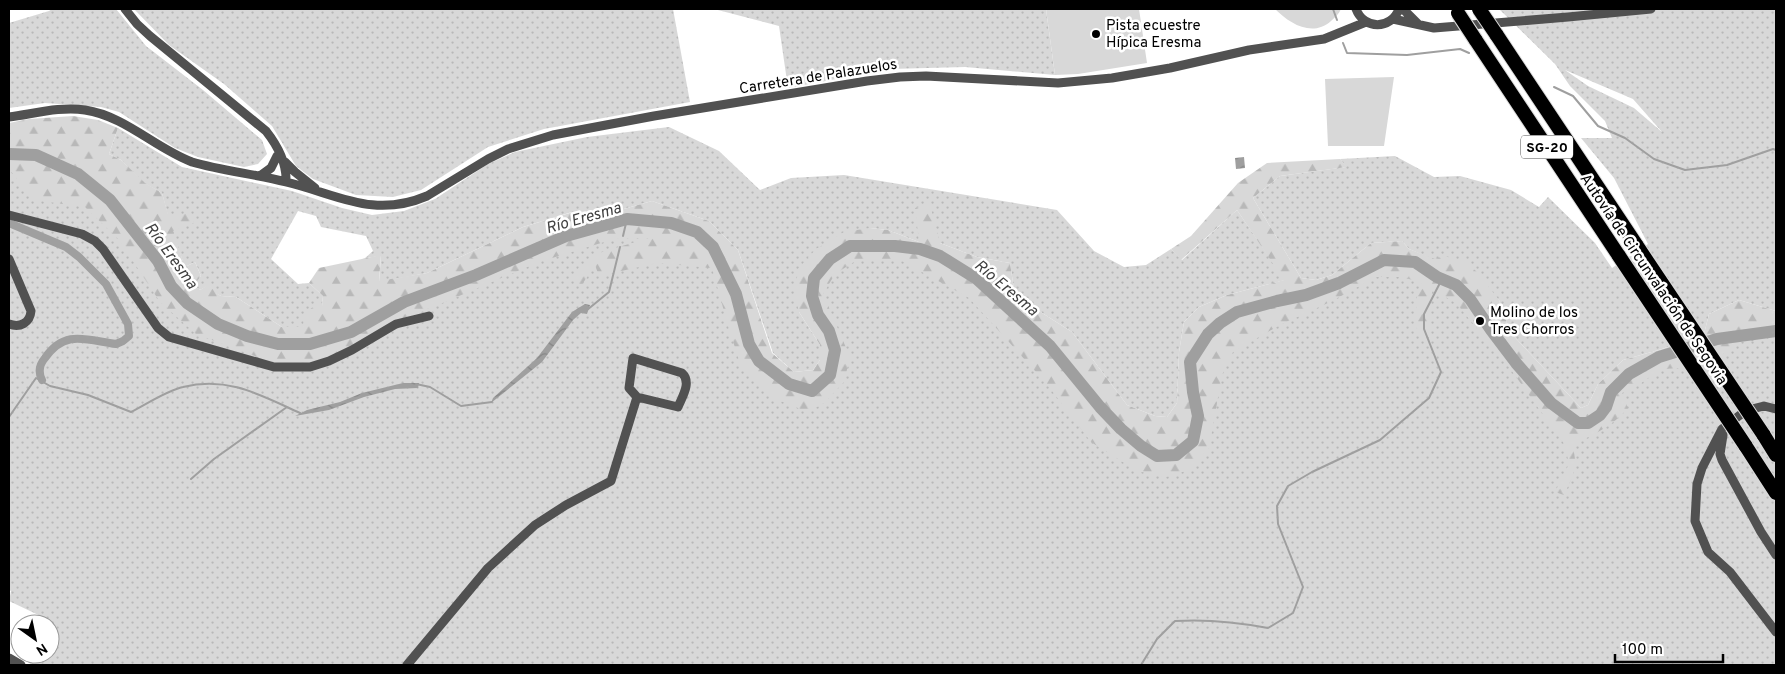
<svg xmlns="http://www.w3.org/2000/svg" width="1785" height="674" font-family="Overpass,sans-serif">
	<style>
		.grass { fill: url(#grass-dots); fill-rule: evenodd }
		.forest { fill: url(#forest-firs) }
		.pitch { fill: #d8d8d8 }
		.water { fill: url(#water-waves) }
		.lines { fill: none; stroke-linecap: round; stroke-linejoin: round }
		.stream { stroke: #9f9f9f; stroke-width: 2 }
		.canal { stroke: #9f9f9f; stroke-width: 8 }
		.river { stroke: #9f9f9f; stroke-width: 12 }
		.highway-casing { stroke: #dbdbdb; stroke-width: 16 }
		.minor { stroke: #515151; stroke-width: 9 }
		.highway { stroke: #000; stroke-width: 14 }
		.highway-bridge-casing { stroke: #dbdbdb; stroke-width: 16; stroke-linecap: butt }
		.highway-bridge { stroke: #000; stroke-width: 14 }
		.poi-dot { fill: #000; stroke: #fff; stroke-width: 2 }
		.labels { text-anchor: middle; stroke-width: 5; stroke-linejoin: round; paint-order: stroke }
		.shield { fill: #fff; stroke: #4c4c4c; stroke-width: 1 }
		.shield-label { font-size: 14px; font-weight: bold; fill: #000 }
		.poi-label { font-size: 15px; fill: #000; stroke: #fff; text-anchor: start }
		.street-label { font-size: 15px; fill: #000; stroke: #fff }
		.water-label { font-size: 16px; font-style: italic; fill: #404040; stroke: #fff }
	</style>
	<defs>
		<pattern id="grass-dots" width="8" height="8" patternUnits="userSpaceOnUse" patternTransform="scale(1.25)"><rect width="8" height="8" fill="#d8d8d8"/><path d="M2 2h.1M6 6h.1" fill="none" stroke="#b8b8b8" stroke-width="1.8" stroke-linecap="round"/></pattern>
		<pattern id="forest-firs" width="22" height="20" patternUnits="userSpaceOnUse" patternTransform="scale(1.25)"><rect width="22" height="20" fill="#d8d8d8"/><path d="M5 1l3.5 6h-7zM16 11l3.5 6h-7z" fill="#b8b8b8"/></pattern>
		<pattern id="water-waves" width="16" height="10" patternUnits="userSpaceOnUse" patternTransform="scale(1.25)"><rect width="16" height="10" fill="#9f9f9f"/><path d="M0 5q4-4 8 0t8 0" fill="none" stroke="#878787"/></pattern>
	</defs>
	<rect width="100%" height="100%" fill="#fff"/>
	<!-- grass -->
	<path class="grass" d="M 52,9 L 116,9 L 146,46 L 203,90 L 262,140 L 267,154 L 258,164 L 244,167 L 198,157 L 175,148 L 119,112 L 101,107 L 45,103 L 9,108 L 9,23 L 49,11 Z
		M 134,9 L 673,9 L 690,102 L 544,129 L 488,147 L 421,190 L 393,197 L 356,195 L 313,179 L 296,166 L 272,126 L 224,84 L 169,45 Z
		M 714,9 L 1046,9 L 1055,75 L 965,67 L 890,69 L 788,88 L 779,26 Z
		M 1499,9 L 1776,9 L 1776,311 L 1739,300 L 1709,314 L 1704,334 L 1662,349 L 1623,360 L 1598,384 L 1588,405 L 1581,408 L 1510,332 L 1499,300 L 1435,260 L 1409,249 L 1402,241 L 1371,243 L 1332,275 L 1316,280 L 1301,278 L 1253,198 L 1280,176 L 1346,167 L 1340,159 L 1395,156 L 1434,177 L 1460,176 L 1511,190 L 1539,207 L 1548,197 L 1595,243 L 1612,268 L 1648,244 L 1614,178 L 1581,138 L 1612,138 L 1605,121 L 1570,86 L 1555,64 ZM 1565,70 L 1633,99 L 1662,132 L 1634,108 L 1588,86 Z
		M 669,127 L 719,151 L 760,190 L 791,178 L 844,175 L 1057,210 L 1094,251 L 1124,267 L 1146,265 L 1171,249 L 1182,260 L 1237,210 L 1285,280 L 1227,295 L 1199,307 L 1184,322 L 1179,352 L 1177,403 L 1167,417 L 1155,416 L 1127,405 L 1072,332 L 1028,304 L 1014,289 L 1010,263 L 977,257 L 940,243 L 919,242 L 888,230 L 870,228 L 799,312 L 820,345 L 820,360 L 813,370 L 794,372 L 773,353 L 738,250 L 709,221 L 652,201 L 620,210 L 572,212 L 523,227 L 427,273 L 379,282 L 381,256 L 365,258 L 373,251 L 366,236 L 321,227 L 316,216 L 298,211 L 271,259 L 298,284 L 309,283 L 323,296 L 322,307 L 303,327 L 282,327 L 236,297 L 221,296 L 215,293 L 209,285 L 200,290 L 193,285 L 201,276 L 195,262 L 185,267 L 172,231 L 162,193 L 144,183 L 121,160 L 109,154 L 118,128 L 182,167 L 292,191 L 342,208 L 372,215 L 404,211 L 435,199 L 488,164 L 515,152 L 587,137 Z
		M 9,154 L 36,155 L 171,286 L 278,344 L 566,236 L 697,232 L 776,373 L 830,375 L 818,315 L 830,259 L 920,249 L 1176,455 L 1190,362 L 1384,260 L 1437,277 L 1578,423 L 1629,374 L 1776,331 L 1776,665 L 32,665 L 21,657 L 23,654 L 50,654 L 50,624 L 47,624 L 49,620 L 9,601 L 11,591 L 9,590 Z"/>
	<!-- forest -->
	<path class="forest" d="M 73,116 L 98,120 L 118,128 L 109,154 L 121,160 L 145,183 L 162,193 L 168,214 L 192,214 L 194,223 L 173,231 L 185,267 L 195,262 L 201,276 L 194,285 L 200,290 L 209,284 L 216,293 L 221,296 L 236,297 L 282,327 L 303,327 L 304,315 L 317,303 L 322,306 L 323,296 L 309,283 L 319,268 L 381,255 L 379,281 L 427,273 L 523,227 L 573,212 L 620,210 L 652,201 L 709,221 L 738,250 L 772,353 L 794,372 L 813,370 L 820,360 L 820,345 L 799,312 L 795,295 L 798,269 L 816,249 L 844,232 L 870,228 L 888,230 L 919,242 L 915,208 L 930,205 L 940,243 L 977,257 L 1010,263 L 1014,289 L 1028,304 L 1072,332 L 1127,405 L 1155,416 L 1167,417 L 1177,403 L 1179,352 L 1184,322 L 1199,307 L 1227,295 L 1284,280 L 1237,210 L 1181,260 L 1171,249 L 1191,236 L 1238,183 L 1267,163 L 1340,159 L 1347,167 L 1280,176 L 1253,198 L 1301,278 L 1316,280 L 1332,275 L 1371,243 L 1402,241 L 1409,249 L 1435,259 L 1444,256 L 1464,261 L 1476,271 L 1499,300 L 1510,332 L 1581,408 L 1588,405 L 1598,384 L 1623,360 L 1662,349 L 1704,334 L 1709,314 L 1739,300 L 1776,311 L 1776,332 L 1753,341 L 1740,342 L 1704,367 L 1661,369 L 1637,386 L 1622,393 L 1628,408 C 1613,426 1593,435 1572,445 C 1579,467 1573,475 1564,495 L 1555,492 L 1569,464 L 1565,445 L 1509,367 L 1456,303 L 1433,290 L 1430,298 L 1431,336 L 1424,338 L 1415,326 L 1417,297 L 1422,284 L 1404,277 L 1376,277 L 1330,302 L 1280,325 L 1233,352 L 1222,375 L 1209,448 L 1189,470 L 1166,477 L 1137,471 L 1091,442 L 1046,383 L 969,298 L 902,261 L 857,260 L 835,274 L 823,294 L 850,357 L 844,382 L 824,403 L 808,412 L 773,398 L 740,363 L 729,329 L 712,268 L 657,263 L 599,276 L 595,265 L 581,286 L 574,279 L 579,267 L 602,252 L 649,238 L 614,239 L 539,262 L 445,302 L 394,322 L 347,349 L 317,362 L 283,364 L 260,358 L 196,334 L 160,302 L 119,240 L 85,207 L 34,200 L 9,169 L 9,123 L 29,119 Z"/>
	<!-- pitch -->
	<path class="pitch" d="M 1046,9 L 1139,9 L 1147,63 L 1078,74 L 1055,75 Z
		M 1275,9 L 1341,9 C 1339,14 1335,17 1331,21 C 1312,38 1289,23 1275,9 Z
		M 1394,77 L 1384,146 L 1328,146 L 1325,79 Z"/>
	<!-- water -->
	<path class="water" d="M 1244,157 L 1245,168 L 1236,169 L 1235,158 Z
		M 585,304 L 590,305 L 587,314 L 581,313 L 573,320 L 542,362 L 491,403 L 493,398 L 537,358 L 572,312 Z
		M 403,383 L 419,383 L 418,388 L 395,389 L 364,397 L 329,410 L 295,416 L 307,410 L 340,402 L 362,393 Z"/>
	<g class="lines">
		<!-- stream -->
		<path class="stream" d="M 1333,9 L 1337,20
			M 1343,43 L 1347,53 L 1407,55 L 1460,49 L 1469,53
			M 1554,87 L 1573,96 L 1598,126 L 1625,138 L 1654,159 L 1685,170 L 1727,165 L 1773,149 L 1776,150
			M 623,236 L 627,219
			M 587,310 L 609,292 L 620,247
			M 416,384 L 430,387 L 461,406 L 492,402
			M 9,417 L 36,378 L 50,386 L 88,395 L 131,412 C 145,405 168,390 183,387 C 228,376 260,395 300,413
			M 191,479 L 214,459 L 287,407
			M 1141,665 L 1157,639 L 1175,621 C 1206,619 1237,622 1268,628 L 1293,613 L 1303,587 L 1278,524 L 1277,506 L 1288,486 L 1312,472 L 1380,440 L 1429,398 L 1441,372 L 1424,329 L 1424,314 L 1442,279"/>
		<!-- canal -->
		<path class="canal" d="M 9,223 L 66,247 L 79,257 L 106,284 L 128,324 L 129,336 L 123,341 L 116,344 C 86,340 65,329 45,358 C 39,365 38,372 42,380"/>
		<!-- river -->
		<path class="river" d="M 9,154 L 36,155 L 78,174 L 110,200 L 158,261 L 171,286 L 187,303 L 218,324 L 247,336 L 278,344 L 310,344 L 351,332 L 404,302 L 476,275 L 566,236 L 627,219 L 671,223 L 697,232 L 713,247 L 736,294 L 749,344 L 759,361 L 789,384 L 812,391 L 830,375 L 835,350 L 829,331 L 818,315 L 812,296 L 814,278 L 830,259 L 850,246 L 895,246 L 920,249 L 940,256 L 977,279 L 1050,346 L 1100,407 L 1121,429 L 1141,446 L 1157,456 L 1176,455 L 1193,441 L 1198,416 L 1193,392 L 1190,362 L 1208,334 L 1220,323 L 1237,312 L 1277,301 L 1306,295 L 1339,283 L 1384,260 L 1415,262 L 1437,277 L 1456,285 L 1470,299 L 1491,330 L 1516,363 L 1551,403 L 1578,423 L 1588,423 L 1600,415 L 1606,407 L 1611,392 L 1629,374 L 1659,357 L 1717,339 L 1776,331"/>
		<defs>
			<path id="highway" d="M 1496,34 L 1637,246
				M 1475,39 L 1619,256
				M 1763,434 L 1776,455
				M 1745,445 L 1776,493"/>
		</defs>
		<!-- highway casing -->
		<use href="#highway" class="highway-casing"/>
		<!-- minor -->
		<path class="minor" d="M 125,9 L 137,24 L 150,36 L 266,131 C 277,145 287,163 286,182
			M 1356,9 C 1364,30 1391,30 1399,9
			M 1403,9 L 1418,24
			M 1393,19 L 1434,28 L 1568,17 L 1651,9
			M 9,117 C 33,114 61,106 85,110 C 125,116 155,148 192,162 C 223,171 255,174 286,182 C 337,194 373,219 427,196 L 488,159 L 508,149 L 553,135 L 654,116 L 867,81 L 900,77 L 926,76 L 1058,83 L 1112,78 L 1170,68 L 1249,50 L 1324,39 L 1366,22
			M 285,162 L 295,172 L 315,188
			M 260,176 L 271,168 L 277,156
			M 9,215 L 82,234 L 95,241 L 103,249 L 158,328 L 169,337 L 274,367 L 310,367 L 329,361 L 352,350 L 396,324 L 429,316
			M 9,259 L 31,311 C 30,323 20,328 9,324
			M 633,358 L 682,373 C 692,382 682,397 678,407 L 637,397 L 629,388 Z
			M 1776,409 L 1764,406 L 1752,409 L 1740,415 L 1722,429 L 1702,468 L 1697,484 L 1695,521 L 1708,552 L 1730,572 L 1776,632
			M 1723,435 L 1720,454 L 1722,460 L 1761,532 L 1776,555
			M 9,658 L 21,665
			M 407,665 L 488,568 L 535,525 L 566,505 L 611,481 L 637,397"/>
		<!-- highway -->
		<use href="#highway" class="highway"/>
		<defs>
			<path id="highway-bridge" d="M 1479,9 L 1496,34
				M 1458,13 L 1475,39
				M 1637,246 L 1763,434
				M 1619,256 L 1745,445"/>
		</defs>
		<!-- highway-bridge casing -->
		<use href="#highway-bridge" class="highway-bridge-casing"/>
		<!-- highway-bridge -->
		<use href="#highway-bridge" class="highway-bridge"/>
	</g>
	<!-- markers -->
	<g class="poi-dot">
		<circle cx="1096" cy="34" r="5"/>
		<circle cx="1480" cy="321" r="5"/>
	</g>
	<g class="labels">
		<!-- shield labels -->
		<rect class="shield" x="1521" y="135.5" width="52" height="23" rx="4"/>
		<g class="shield-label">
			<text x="1547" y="152">SG-20</text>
		</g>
		<!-- poi labels -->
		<g class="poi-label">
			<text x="1106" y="30">Pista ecuestre<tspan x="1106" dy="17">Hípica Eresma</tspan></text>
			<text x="1490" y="317">Molino de los<tspan x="1490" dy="17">Tres Chorros</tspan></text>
		</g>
		<!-- street labels -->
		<g class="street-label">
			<text transform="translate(818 76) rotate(-9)" y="5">Carretera de Palazuelos</text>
			<text transform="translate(1654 279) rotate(56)" y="5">Autovía de Circunvalación de Segovia</text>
		</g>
		<!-- water labels -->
		<g class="water-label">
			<text transform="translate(583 217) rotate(-16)" y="6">Río Eresma</text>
			<text transform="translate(172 255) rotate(54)" y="6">Río Eresma</text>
			<text transform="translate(1007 287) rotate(40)" y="6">Río Eresma</text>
		</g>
	</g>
	<!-- border -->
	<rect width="1785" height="674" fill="none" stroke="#000000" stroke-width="20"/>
	<!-- north arrow -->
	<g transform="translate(35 639) rotate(147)"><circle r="24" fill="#ffffff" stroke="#999999"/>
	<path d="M0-4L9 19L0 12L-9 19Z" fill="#000000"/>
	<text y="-8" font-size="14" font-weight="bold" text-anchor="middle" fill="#000000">N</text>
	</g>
	<!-- scale -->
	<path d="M1615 654v8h108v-8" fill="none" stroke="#000000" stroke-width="2.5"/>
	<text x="1622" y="654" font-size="15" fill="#000000" stroke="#ffffff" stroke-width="4" paint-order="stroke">100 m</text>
</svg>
